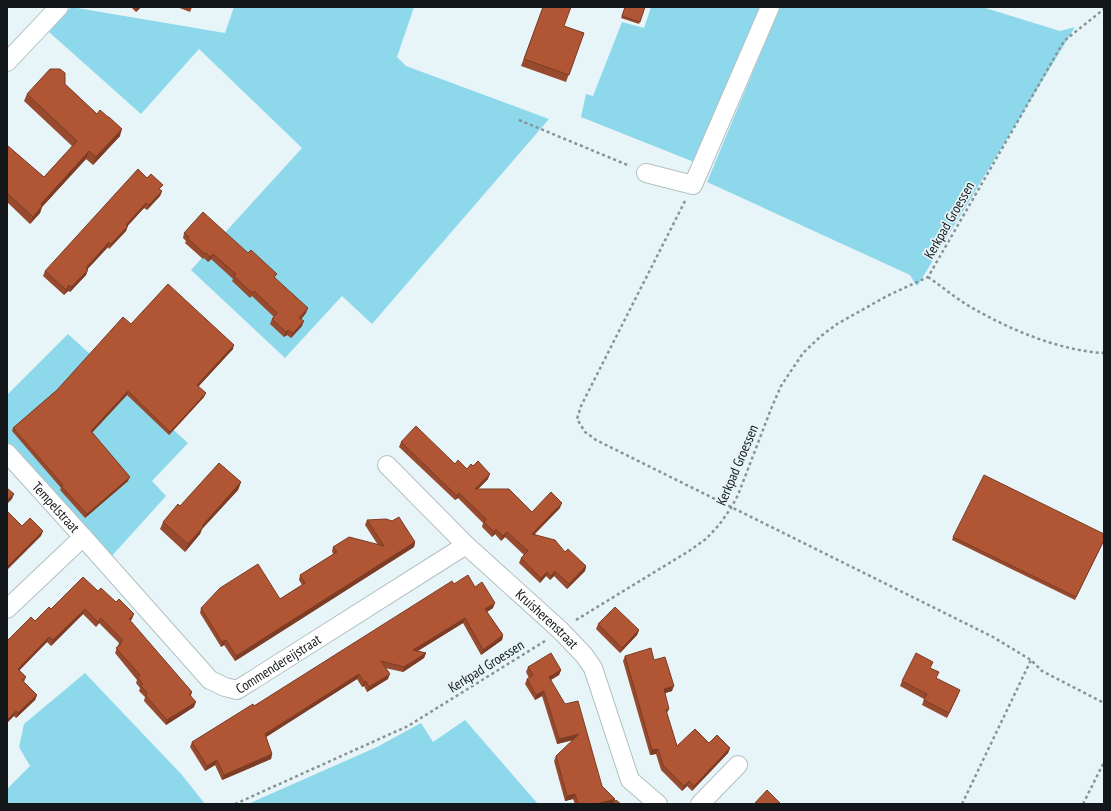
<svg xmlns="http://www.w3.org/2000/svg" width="1111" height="811" font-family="'PT Sans Narrow',sans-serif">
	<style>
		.green { fill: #8ed8eb }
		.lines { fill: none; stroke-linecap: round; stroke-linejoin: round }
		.minor-casing { stroke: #b3c0c3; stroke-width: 20 }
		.path { stroke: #899295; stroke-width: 2.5; stroke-dasharray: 3 3; stroke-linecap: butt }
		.minor { stroke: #fff; stroke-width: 18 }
		.wall { fill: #984a2e }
		.shaded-wall { fill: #7c3c25 }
		.building { fill: #b15635; stroke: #7c3c25 }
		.labels { text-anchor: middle; stroke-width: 3.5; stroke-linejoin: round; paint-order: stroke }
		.street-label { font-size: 14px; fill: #131719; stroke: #e7f5f8 }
	</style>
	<rect width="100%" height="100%" fill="#e7f5f8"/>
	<!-- green -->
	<path class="green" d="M 71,7 L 225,33 L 234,7 L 414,7 L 397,57 L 406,66 L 549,119 L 372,324 L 342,296 L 285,358 L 191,270 L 302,148 L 199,49 L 141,114 L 49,32 Z
		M 651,7 L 761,7 L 694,162 L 581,117 L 586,94 L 593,96 L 622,22 L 644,28 Z
		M 780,7 L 982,7 L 1060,31 L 1075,27 L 918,285 L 916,285 L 910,275 L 707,182 Z
		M 68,334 L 188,443 L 152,481 L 166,496 L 110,558 L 7,443 L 7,402 L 8,401 L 7,395 Z
		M 85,673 L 182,775 L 205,804 L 7,804 L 7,789 L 30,766 L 19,747 L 24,724 Z
		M 465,720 L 538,804 L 248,804 L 377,747 L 421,723 L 433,742 Z"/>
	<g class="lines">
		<defs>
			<g id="minor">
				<path d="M 7,62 L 59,7"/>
				<path d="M 646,173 L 693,185 L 770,7"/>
				<path id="s1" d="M 7,453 L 83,537 L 7,609"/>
				<path id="s2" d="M 387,465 L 466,545 L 560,630 L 584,655 L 593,668 L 630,780 L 658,804"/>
				<path id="s3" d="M 83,537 L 210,680 L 225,687 L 237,690 L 466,545"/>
				<path d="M 700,804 L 738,765"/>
			</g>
		</defs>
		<!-- minor casing -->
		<use href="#minor" class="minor-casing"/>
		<!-- path -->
		<path class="path" d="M 519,120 L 630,166
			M 685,201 L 581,406 L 577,419 L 585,432 L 596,440 L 993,637 L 1031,660 L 1042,671 L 1104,703
			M 928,277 C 944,288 959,301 976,310 C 1013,331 1062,351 1104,353
			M 576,620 L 689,551 L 706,539 L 719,525 L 731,508 L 738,495 L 771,409 L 781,386 L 803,353 L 821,336 L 837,324 L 887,296 L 928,277 L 1064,41 L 1104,9
			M 235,804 L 408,726 L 545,641
			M 962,804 L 1031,660
			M 1083,804 L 1104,762"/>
		<!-- minor -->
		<use href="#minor" class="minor"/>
	</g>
	<!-- wall -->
	<path class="wall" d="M 131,7 L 141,7 L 136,12 Z
		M 177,7 L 192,7 L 190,12 Z
		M 543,7 L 564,26 L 584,33 L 566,82 L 521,66 Z
		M 625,7 L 645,7 L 639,24 L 621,18 Z
		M 65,84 L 120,136 L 93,165 L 86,159 L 42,207 L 40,213 L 30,224 L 7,202 L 7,147 L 44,177 L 72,146 L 24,101 L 27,94 Z
		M 161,190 L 162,191 L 160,196 L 147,210 L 144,208 L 127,226 L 126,231 L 109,249 L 108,247 L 94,262 L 87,269 L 86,275 L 70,292 L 68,291 L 64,295 L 43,276 L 45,271 Z
		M 184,233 L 275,278 L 306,313 L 301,319 L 302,326 L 291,338 L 287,335 L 284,337 L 270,324 L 272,319 L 274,317 L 252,296 L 250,298 L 232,281 L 233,279 L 211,259 L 208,262 L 204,258 L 203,259 L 185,243 L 186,241 L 183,238 Z
		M 131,324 L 233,349 L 198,387 L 204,397 L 169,435 L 127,395 L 92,432 L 128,481 L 85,518 L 60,490 L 61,488 L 12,431 L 13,428 L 57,390 Z
		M 401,442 L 467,469 L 488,479 L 478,489 L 532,512 L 560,508 L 535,534 L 586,566 L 585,571 L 567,589 L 554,576 L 550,580 L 546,576 L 540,583 L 519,563 L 521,558 L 524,555 L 505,537 L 501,541 L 495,534 L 492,537 L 482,527 L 483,523 L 458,498 L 455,500 L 399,447 Z
		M 241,482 L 238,490 L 202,529 L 200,534 L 185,552 L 160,529 L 163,522 L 180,506 Z
		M 367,520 L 415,542 L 414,547 L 235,661 L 224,645 L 221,647 L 200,613 L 201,608 L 280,599 L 302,585 L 299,580 L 300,575 L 333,554 L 332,551 L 333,547 L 378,545 L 365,525 Z
		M 953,537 L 1104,541 L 1075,600 L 952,540 Z
		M 454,584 L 475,587 L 493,608 L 487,612 L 503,635 L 502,640 L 481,655 L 463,623 L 418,651 L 426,653 L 424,658 L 403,672 L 385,668 L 388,679 L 367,692 L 364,686 L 362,687 L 357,679 L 266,737 L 272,754 L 271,759 L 222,780 L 215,765 L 205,771 L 190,747 L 192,742 L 254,706 Z
		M 98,591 L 116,602 L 132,619 L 130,621 L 192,692 L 191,696 L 194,707 L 166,725 L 144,701 L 145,697 L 139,691 L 140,688 L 136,683 L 137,680 L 115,653 L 119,643 L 99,623 L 96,627 L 83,614 L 51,646 L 47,642 L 19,670 L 26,677 L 24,682 L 37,695 L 35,700 L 16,718 L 14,716 L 7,641 L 51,609 Z
		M 598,624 L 639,630 L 637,635 L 620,653 L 596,629 Z
		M 625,656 L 654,660 L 672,691 L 665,693 L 667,714 L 677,746 L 709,743 L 730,748 L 728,753 L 692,791 L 687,786 L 682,791 L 661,770 L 656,754 L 650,755 L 623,661 Z
		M 528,667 L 561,670 L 559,675 L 551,680 L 602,786 L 615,799 L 614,802 L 621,804 L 575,804 L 573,799 L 565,801 L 554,761 L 556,756 L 573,740 L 557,744 L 542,696 L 535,700 L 525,684 L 527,679 L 529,678 L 526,672 Z
		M 931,668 L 936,678 L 958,695 L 947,718 L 922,705 L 924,699 L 900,686 L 902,681 Z"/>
	<!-- shaded-wall -->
	<path class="shaded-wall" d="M 138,7 L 141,7 L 136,12 Z
		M 122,129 L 120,136 L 93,165 L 96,157 Z
		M 89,151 L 86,159 L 42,207 L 40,213 L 30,224 L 33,217 L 41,204 Z
		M 162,191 L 160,196 L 147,210 L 149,205 Z
		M 146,203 L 144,208 L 124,230 L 126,225 Z
		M 128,226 L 126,231 L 109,249 L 111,244 Z
		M 109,242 L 108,247 L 84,273 L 86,268 Z
		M 213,254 L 211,259 L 208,262 L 210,257 Z
		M 88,270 L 86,275 L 70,292 L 71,287 Z
		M 69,285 L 68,291 L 64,295 L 66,290 Z
		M 308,308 L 306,313 L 298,323 L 299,318 Z
		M 304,321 L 302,326 L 291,338 L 293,333 Z
		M 288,330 L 287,335 L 284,337 L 286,332 Z
		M 234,345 L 233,349 L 196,389 L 197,385 Z
		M 128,391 L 127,395 L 90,435 L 91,431 Z
		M 206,393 L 204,397 L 169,435 L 170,432 Z
		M 490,474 L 488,479 L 473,494 L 475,489 Z
		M 130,477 L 128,481 L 85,518 L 87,514 Z
		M 241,482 L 238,490 L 202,529 L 200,534 L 185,552 L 188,544 L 202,526 Z
		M 459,493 L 458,498 L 455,500 L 457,496 Z
		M 14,494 L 12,499 L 7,504 L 7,500 Z
		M 562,503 L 560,508 L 530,538 L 532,534 Z
		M 496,529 L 495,534 L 492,537 L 494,532 Z
		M 43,531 L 41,536 L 7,570 L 7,567 Z
		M 507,532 L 505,537 L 501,541 L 503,536 Z
		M 415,542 L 414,547 L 235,661 L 236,656 Z
		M 586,566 L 585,571 L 567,589 L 569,584 Z
		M 555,571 L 554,576 L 550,580 L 551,576 Z
		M 547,572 L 546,576 L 540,583 L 541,578 Z
		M 495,603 L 493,608 L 483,614 L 485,609 Z
		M 85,609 L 83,614 L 51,646 L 53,640 Z
		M 134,614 L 132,619 L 127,624 L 129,619 Z
		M 101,618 L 99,623 L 96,627 L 98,622 Z
		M 465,618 L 463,623 L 411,655 L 413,650 Z
		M 639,630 L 637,635 L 620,653 L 622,648 Z
		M 503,635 L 502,640 L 481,655 L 483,650 Z
		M 49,637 L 47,642 L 16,674 L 18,669 Z
		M 226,640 L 224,645 L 221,647 L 222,642 Z
		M 426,653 L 424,658 L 403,672 L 404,667 Z
		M 561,670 L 559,675 L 547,682 L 549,677 Z
		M 359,674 L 357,679 L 263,739 L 265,734 Z
		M 390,674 L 388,679 L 367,692 L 369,687 Z
		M 366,681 L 364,686 L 362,687 L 364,682 Z
		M 674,686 L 672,691 L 662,694 L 664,689 Z
		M 960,690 L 958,695 L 947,718 L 949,713 Z
		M 544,691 L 542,696 L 535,700 L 536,695 Z
		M 37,695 L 35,700 L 16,718 L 18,713 Z
		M 196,702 L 194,707 L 166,725 L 167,720 Z
		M 669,709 L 667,713 L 666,710 Z
		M 16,711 L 14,716 L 7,723 L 7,720 Z
		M 579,734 L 577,739 L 557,744 L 559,739 Z
		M 730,748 L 728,753 L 692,791 L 694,786 Z
		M 658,749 L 656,754 L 650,755 L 652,750 Z
		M 272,754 L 271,759 L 222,780 L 224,775 Z
		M 217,760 L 215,765 L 205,771 L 207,766 Z
		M 689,781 L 687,786 L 682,791 L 684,786 Z
		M 575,794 L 573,799 L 565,801 L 567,796 Z
		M 615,799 L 613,804 L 597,804 Z"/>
	<!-- building -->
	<path class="building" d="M 543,7 L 571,7 L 564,26 L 584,33 L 569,75 L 524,59 Z
		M 625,7 L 645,7 L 640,22 L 622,16 Z
		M 50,69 L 60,69 L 65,73 L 65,84 L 97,114 L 100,110 L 108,117 L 109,117 L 122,129 L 96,157 L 89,151 L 41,204 L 42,206 L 33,217 L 7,193 L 7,147 L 8,146 L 44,177 L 77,141 L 27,94 Z
		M 138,169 L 147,178 L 151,174 L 163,185 L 159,189 L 162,191 L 149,205 L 146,203 L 126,225 L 128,226 L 111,244 L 109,242 L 86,268 L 88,270 L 71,287 L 69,285 L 66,290 L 45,271 Z
		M 203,212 L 248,253 L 251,250 L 277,274 L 274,277 L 308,308 L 299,318 L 304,321 L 293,333 L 288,330 L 286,332 L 272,319 L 277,313 L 254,291 L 252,293 L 234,276 L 236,274 L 213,254 L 210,257 L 206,253 L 205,254 L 187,238 L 189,237 L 184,233 Z
		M 168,284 L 234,345 L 197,385 L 206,393 L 170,432 L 128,391 L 91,431 L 130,477 L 87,514 L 61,486 L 63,485 L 13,428 L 57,390 L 123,317 L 131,324 Z
		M 416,426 L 455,464 L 458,460 L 467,469 L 471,464 L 473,466 L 478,461 L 490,474 L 475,489 L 509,489 L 532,512 L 551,492 L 562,503 L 532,534 L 555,540 L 565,552 L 568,549 L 586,566 L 569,584 L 555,571 L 551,576 L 547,572 L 541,578 L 521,558 L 528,551 L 507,532 L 503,536 L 496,529 L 494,532 L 484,522 L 486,519 L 459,493 L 457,496 L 401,442 Z
		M 219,463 L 241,482 L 202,526 L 203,527 L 188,544 L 163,522 L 178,504 L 180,506 Z
		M 984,475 L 1104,534 L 1104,540 L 1076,597 L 953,537 Z
		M 7,488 L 14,494 L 7,500 Z
		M 7,511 L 22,526 L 30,518 L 43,531 L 7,567 Z
		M 399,517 L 415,542 L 236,656 L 226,640 L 222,642 L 201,608 L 220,588 L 258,564 L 280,599 L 305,583 L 300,575 L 337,552 L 333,547 L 349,537 L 384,546 L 367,520 L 386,519 L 392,521 Z
		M 468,575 L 475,587 L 482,582 L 495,603 L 485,609 L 503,635 L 483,650 L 465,618 L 413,650 L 426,653 L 404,667 L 381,661 L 390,674 L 369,687 L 366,681 L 364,682 L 359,674 L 265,734 L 272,754 L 224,775 L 217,760 L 207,766 L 192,742 L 253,704 L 254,706 L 452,581 L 454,584 Z
		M 83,577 L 98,591 L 101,588 L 116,602 L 119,599 L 134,614 L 129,619 L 192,692 L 189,694 L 196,702 L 167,720 L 146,696 L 147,692 L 141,686 L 143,684 L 138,678 L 140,675 L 116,648 L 121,644 L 120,642 L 123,640 L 101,618 L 98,622 L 85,609 L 53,640 L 49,637 L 18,669 L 26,677 L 22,680 L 37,695 L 18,713 L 16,711 L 7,720 L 7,641 L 31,617 L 35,621 L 49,607 L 51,609 Z
		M 615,607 L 639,630 L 622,648 L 598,624 Z
		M 651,648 L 654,660 L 665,657 L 674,686 L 664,689 L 669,709 L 666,710 L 677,746 L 695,729 L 709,743 L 717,735 L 730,748 L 694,786 L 689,781 L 684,786 L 663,765 L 658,749 L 652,750 L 625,656 Z
		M 551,653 L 561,670 L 549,677 L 565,704 L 578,701 L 602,786 L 615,799 L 597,804 L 578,804 L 575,794 L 567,796 L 556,756 L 579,734 L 559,739 L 544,691 L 536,695 L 527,679 L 533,675 L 528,667 Z
		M 916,653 L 933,662 L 930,668 L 939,672 L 936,678 L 960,690 L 949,713 L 924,700 L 927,694 L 902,681 Z
		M 767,790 L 781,804 L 754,804 Z
		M 616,800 L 621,804 L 612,804 Z"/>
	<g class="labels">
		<!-- street labels -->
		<g class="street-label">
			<text transform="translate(949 220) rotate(-60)" y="5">Kerkpad Groessen</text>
			<text transform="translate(737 465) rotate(-67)" y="5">Kerkpad Groessen</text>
			<text dy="5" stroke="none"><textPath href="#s1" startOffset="73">Tempelstraat</textPath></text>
			<text dy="5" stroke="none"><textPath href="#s2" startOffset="222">Kruisherenstraat</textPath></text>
			<text dy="5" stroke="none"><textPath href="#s3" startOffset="269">Commendereijstraat</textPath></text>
			<text transform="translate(486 666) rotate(-32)" y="5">Kerkpad Groessen</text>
		</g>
	</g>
	<!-- border -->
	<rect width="1111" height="811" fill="none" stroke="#131719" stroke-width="16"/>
</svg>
